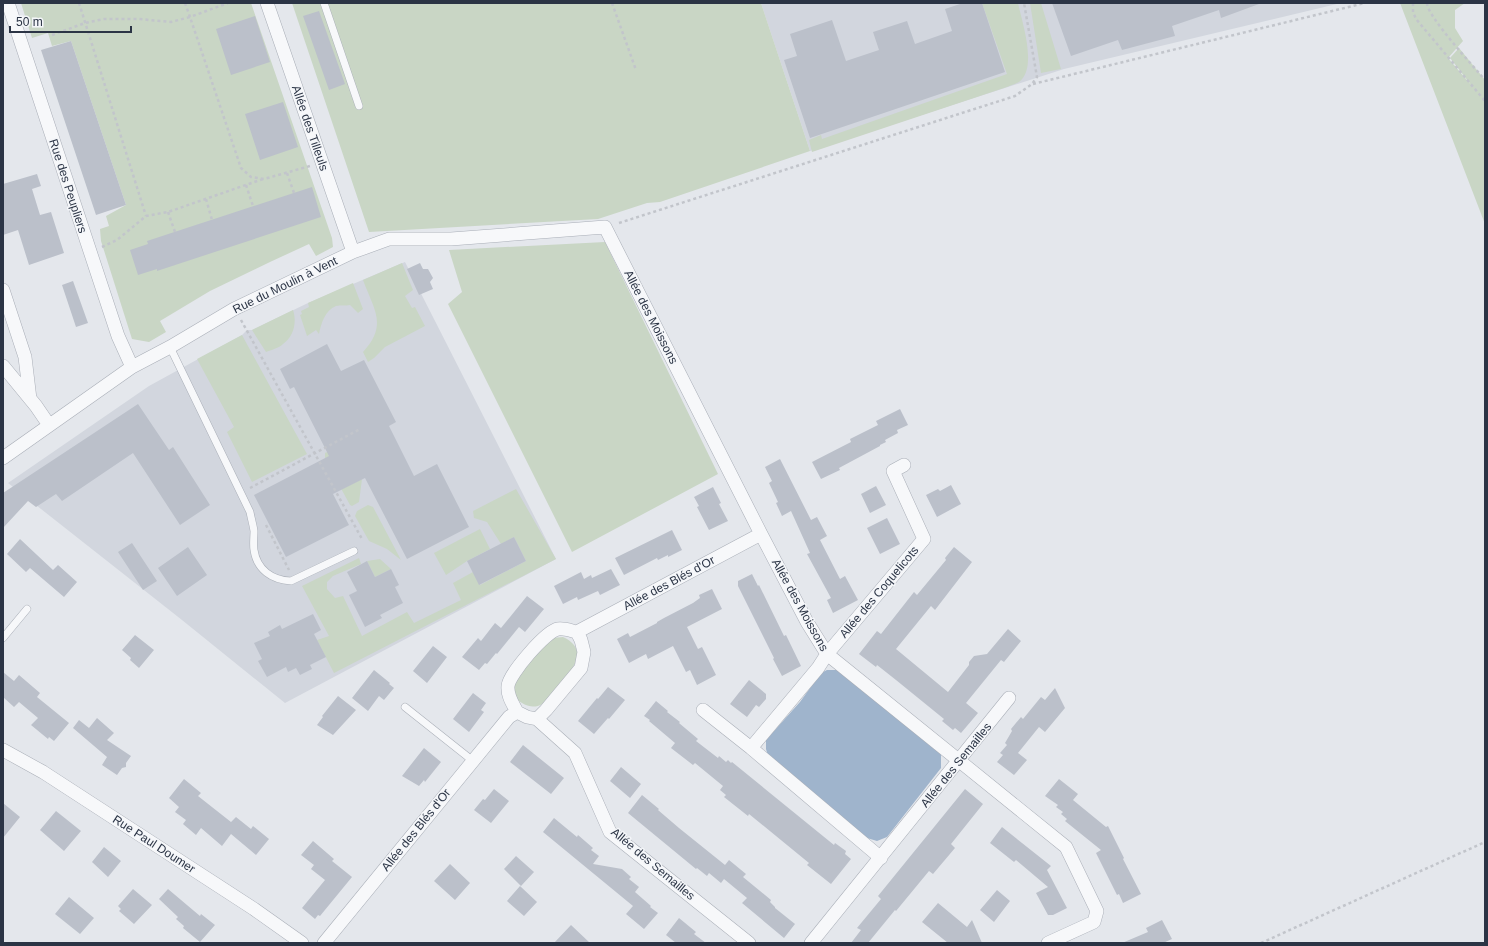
<svg xmlns="http://www.w3.org/2000/svg" width="1488" height="946" font-family="Helvetica,sans-serif">
	<style>
		.built { fill: #d2d6de }
		.green { fill: #c9d6c5 }
		.water { fill: #9fb4cc }
		.building { fill: #bbc0ca }
		.lines { fill: none; stroke-linecap: round; stroke-linejoin: round }
		.service-casing { stroke: #a9aeb7; stroke-width: 8 }
		.minor-casing { stroke: #a9aeb7; stroke-width: 14 }
		.path { stroke: #c2c5cb; stroke-width: 2.5; stroke-dasharray: 3 3; stroke-linecap: butt }
		.service { stroke: #f7f8fa; stroke-width: 7 }
		.minor { stroke: #f7f8fa; stroke-width: 13 }
		.labels { text-anchor: middle; stroke-width: 3; stroke-linejoin: round; paint-order: stroke }
		.street-label { font-size: 12px; fill: #2b3445; stroke: #f4f6f9 }
	</style>
	<rect width="100%" height="100%" fill="#e4e7ec"/>
	<!-- built -->
	<path class="built" d="M 761,3 L 1341,3 L 1064,69 L 810,151 Z
		M 405,262 L 556,559 L 285,703 L 182,620 L 8,483 L 149,386 L 242,335 L 247,330 L 252,330 L 308,303 Z"/>
	<!-- green -->
	<path class="green" d="M 21,3 L 251,3 L 332,238 L 333,247 L 316,256 L 309,244 L 270,262 L 210,291 L 160,321 L 166,332 L 149,342 L 132,339 L 101,241 L 100,229 L 109,226 L 106,216 L 126,205 L 71,41 L 52,46 L 48,33 L 32,38 Z
		M 292,3 L 761,3 L 810,151 L 660,202 L 647,203 L 598,219 L 369,232 Z
		M 982,3 L 1018,3 C 1022,22 1038,68 1019,82 C 1015,84 1009,86 1004,88 L 812,152 L 809,140 L 821,135 L 822,139 L 1007,74 Z
		M 1030,3 L 1041,3 L 1061,69 L 1041,73 Z
		M 1400,3 L 1465,3 L 1455,10 L 1455,28 L 1463,41 L 1448,58 L 1472,86 L 1450,58 L 1459,48 L 1485,80 L 1485,224 Z
		M 605,242 L 718,474 L 572,552 L 448,304 L 462,292 L 449,250 Z
		M 402,263 L 413,290 L 405,296 L 412,308 L 415,307 L 425,326 L 385,347 L 374,358 L 368,362 L 363,352 C 388,325 374,310 363,280 Z
		M 353,283 L 363,309 L 358,313 L 350,305 C 346,306 340,305 336,306 C 325,310 321,324 319,334 L 316,330 L 307,336 L 300,315 L 302,314 L 301,311 L 309,307 L 308,303 Z
		M 293,310 C 297,322 294,336 283,344 C 279,348 271,350 266,352 L 252,330 Z
		M 242,335 L 307,454 L 252,482 L 227,432 L 234,427 L 197,359 Z
		M 342,445 L 362,479 L 359,502 L 352,506 L 350,505 L 325,459 L 325,453 Z
		M 516,489 L 556,559 L 334,673 L 317,640 L 329,636 L 302,586 L 359,558 L 361,564 L 333,576 L 327,582 L 327,589 L 335,598 L 343,596 L 362,636 L 407,612 L 414,623 L 461,600 L 453,583 L 473,572 L 480,585 L 526,561 L 514,537 L 501,544 L 487,522 L 474,518 L 473,511 Z
		M 368,505 L 373,507 L 401,560 L 387,549 L 369,541 L 355,516 L 357,511 Z
		M 480,529 L 490,549 L 467,561 L 446,575 L 434,553 Z
		M 380,559 L 391,569 L 375,577 L 367,561 Z
		M 563,637 C 591,650 571,671 559,686 C 554,692 549,700 542,704 C 536,708 528,707 522,703 C 517,700 513,693 514,687 C 515,676 540,650 548,641 L 553,638 Z"/>
	<!-- water -->
	<path class="water" d="M 827,670 L 837,670 L 941,752 L 941,768 L 887,837 L 877,841 L 867,838 L 768,756 L 766,749 L 766,740 L 800,702 L 821,673 Z"/>
	<!-- building -->
	<path class="building" d="M 963,3 L 982,3 L 1005,72 L 810,138 L 784,60 L 797,56 L 790,34 L 832,20 L 846,61 L 879,50 L 873,32 L 907,21 L 915,44 L 952,31 L 945,9 Z
		M 1052,3 L 1258,3 L 1259,4 L 1221,18 L 1219,10 L 1172,26 L 1175,36 L 1122,50 L 1118,40 L 1071,56 Z
		M 319,11 L 345,84 L 329,90 L 303,16 Z
		M 255,16 L 270,62 L 231,75 L 216,29 Z
		M 71,41 L 126,205 L 96,215 L 41,50 Z
		M 283,102 L 298,147 L 260,160 L 245,114 Z
		M 37,174 L 41,186 L 32,189 L 40,215 L 51,212 L 64,253 L 29,265 L 18,230 L 3,235 L 3,184 Z
		M 312,187 L 321,217 L 157,271 L 157,269 L 138,275 L 130,250 L 148,244 L 147,241 Z
		M 420,263 L 423,269 L 428,269 L 433,278 L 430,282 L 433,289 L 419,295 L 407,269 Z
		M 73,281 L 88,323 L 76,327 L 62,285 Z
		M 327,344 L 341,371 L 364,360 L 396,422 L 389,426 L 414,476 L 437,464 L 469,527 L 407,559 L 365,478 L 333,494 L 349,525 L 286,557 L 254,495 L 329,456 L 294,387 L 290,389 L 280,369 Z
		M 138,404 L 169,450 L 173,447 L 210,505 L 180,525 L 133,453 L 62,501 L 56,494 L 36,507 L 28,501 L 3,528 L 3,493 Z
		M 900,409 L 908,425 L 897,430 L 898,433 L 885,440 L 886,442 L 880,445 L 880,446 L 839,468 L 840,470 L 821,479 L 812,462 L 851,442 L 850,439 L 878,425 L 876,421 Z
		M 780,459 L 811,520 L 817,517 L 827,536 L 820,540 L 840,579 L 845,576 L 858,600 L 833,613 L 827,600 L 831,598 L 807,554 L 810,553 L 791,511 L 782,516 L 776,503 L 778,502 L 769,483 L 772,481 L 765,467 Z
		M 951,485 L 961,504 L 937,517 L 926,495 L 938,489 L 940,491 Z
		M 876,486 L 886,505 L 870,513 L 861,494 Z
		M 713,487 L 721,503 L 719,504 L 728,521 L 709,530 L 697,507 L 699,506 L 694,497 Z
		M 887,518 L 900,544 L 880,554 L 867,528 Z
		M 672,530 L 682,550 L 668,557 L 668,555 L 658,560 L 657,558 L 624,575 L 615,558 Z
		M 514,537 L 526,561 L 479,585 L 467,561 Z
		M 20,539 L 53,570 L 58,565 L 77,582 L 64,597 L 30,568 L 26,572 L 7,554 Z
		M 132,543 L 157,581 L 143,590 L 118,552 Z
		M 188,547 L 207,575 L 177,596 L 158,568 Z
		M 954,547 L 972,562 L 935,610 L 931,606 L 896,649 L 948,692 L 969,665 L 969,662 L 974,656 L 987,654 L 1008,629 L 1021,641 L 1004,662 L 1001,660 L 966,703 L 978,713 L 961,733 L 955,728 L 953,730 L 942,721 L 944,719 L 896,680 L 877,665 L 876,667 L 859,654 L 877,631 L 881,634 L 914,592 L 917,595 L 946,560 L 945,558 Z
		M 367,561 L 375,577 L 391,569 L 399,585 L 395,587 L 403,603 L 380,615 L 382,618 L 365,627 L 349,595 L 357,591 L 347,572 Z
		M 611,569 L 620,585 L 600,595 L 598,591 L 578,600 L 577,597 L 563,604 L 554,586 L 581,572 L 584,579 L 591,575 L 592,578 Z
		M 752,574 L 758,586 L 759,585 L 784,636 L 786,635 L 801,666 L 782,676 L 773,659 L 774,658 L 738,586 L 738,581 Z
		M 712,589 L 722,609 L 687,627 L 698,649 L 702,647 L 716,675 L 697,685 L 690,670 L 686,672 L 673,646 L 648,659 L 646,654 L 629,663 L 617,639 L 628,633 L 630,637 L 657,623 L 657,622 L 664,618 L 693,603 L 700,598 L 699,595 Z
		M 527,596 L 544,609 L 525,632 L 519,627 L 497,654 L 496,653 L 487,664 L 485,663 L 479,670 L 462,657 L 478,638 L 481,641 L 495,623 L 501,628 Z
		M 313,614 L 321,630 L 314,634 L 326,657 L 310,665 L 312,669 L 300,675 L 296,668 L 288,672 L 286,667 L 267,677 L 258,661 L 262,659 L 254,643 L 270,636 L 268,632 L 280,625 L 282,629 Z
		M 135,635 L 154,650 L 139,668 L 130,660 L 131,658 L 122,650 Z
		M 433,646 L 447,657 L 427,683 L 413,671 Z
		M 374,670 L 390,683 L 389,684 L 394,688 L 384,700 L 379,696 L 368,711 L 352,698 Z
		M 3,672 L 14,681 L 19,675 L 40,693 L 37,697 L 69,723 L 54,741 L 49,737 L 48,739 L 31,725 L 38,718 L 19,702 L 14,707 L 3,697 Z
		M 749,680 L 766,694 L 766,699 L 759,707 L 756,705 L 747,717 L 730,704 Z
		M 608,687 L 625,700 L 609,719 L 608,718 L 594,734 L 578,721 L 597,698 L 598,699 Z
		M 1055,688 L 1065,708 L 1045,732 L 1039,727 L 1018,753 L 1027,760 L 1014,775 L 997,762 L 1003,755 L 1000,753 L 1007,745 L 1005,743 L 1012,731 L 1011,729 L 1021,717 L 1023,719 L 1041,697 L 1045,700 Z
		M 473,693 L 486,703 L 481,710 L 484,712 L 469,732 L 453,719 Z
		M 338,696 L 356,710 L 333,735 L 317,725 L 323,717 L 322,716 Z
		M 656,701 L 668,711 L 667,712 L 680,722 L 679,723 L 698,739 L 696,741 L 718,758 L 719,756 L 726,762 L 728,760 L 731,763 L 732,762 L 834,845 L 835,843 L 846,851 L 845,854 L 851,859 L 831,884 L 807,865 L 809,863 L 787,845 L 749,814 L 748,816 L 724,797 L 726,795 L 720,790 L 723,786 L 695,763 L 693,765 L 671,748 L 675,743 L 649,721 L 650,720 L 644,716 Z
		M 97,718 L 114,733 L 107,740 L 131,756 L 126,763 L 126,767 L 122,768 L 117,775 L 102,765 L 107,757 L 73,728 L 79,720 L 89,728 Z
		M 523,745 L 564,778 L 551,794 L 510,762 Z
		M 424,748 L 441,762 L 425,782 L 424,780 L 419,786 L 402,776 Z
		M 621,767 L 641,784 L 630,798 L 610,781 Z
		M 184,779 L 201,793 L 198,796 L 231,822 L 236,817 L 251,829 L 253,826 L 269,839 L 256,855 L 231,834 L 222,846 L 201,828 L 196,835 L 183,824 L 186,820 L 175,812 L 179,807 L 169,798 Z
		M 1059,779 L 1078,794 L 1073,800 L 1106,827 L 1108,826 L 1124,858 L 1123,859 L 1141,894 L 1123,903 L 1119,894 L 1117,895 L 1096,853 L 1101,850 L 1065,821 L 1067,819 L 1061,814 L 1063,812 L 1056,807 L 1058,805 L 1045,796 Z
		M 494,789 L 509,801 L 491,823 L 474,810 L 483,799 L 485,800 Z
		M 965,789 L 983,804 L 951,844 L 955,848 L 933,874 L 929,871 L 896,911 L 895,910 L 868,943 L 851,943 L 861,930 L 857,928 L 881,899 L 878,896 Z
		M 642,795 L 659,809 L 658,810 L 679,828 L 725,865 L 729,860 L 746,874 L 743,877 L 771,900 L 770,902 L 775,907 L 775,908 L 795,924 L 784,938 L 742,903 L 747,898 L 724,879 L 721,883 L 709,873 L 707,876 L 697,868 L 696,869 L 628,813 Z
		M 3,803 L 20,817 L 3,838 Z
		M 56,811 L 81,831 L 64,851 L 40,830 Z
		M 554,818 L 577,837 L 578,835 L 593,848 L 591,850 L 599,856 L 593,864 L 622,869 L 631,877 L 629,879 L 639,887 L 635,892 L 651,906 L 650,907 L 658,913 L 644,929 L 626,914 L 633,906 L 543,832 Z
		M 1002,827 L 1051,866 L 1047,870 L 1067,908 L 1053,915 L 1048,915 L 1036,893 L 1048,887 L 1016,860 L 1014,862 L 990,843 Z
		M 313,841 L 334,859 L 332,861 L 352,877 L 320,916 L 318,915 L 315,919 L 302,908 L 325,880 L 311,869 L 314,865 L 301,855 Z
		M 104,847 L 121,861 L 108,877 L 92,862 Z
		M 516,856 L 534,872 L 521,886 L 504,869 Z
		M 450,864 L 470,883 L 455,900 L 434,881 Z
		M 520,886 L 537,902 L 524,916 L 507,901 Z
		M 133,889 L 152,905 L 134,924 L 119,911 L 121,909 L 118,906 Z
		M 168,889 L 200,916 L 201,914 L 215,925 L 200,942 L 183,928 L 184,926 L 176,919 L 178,917 L 159,899 Z
		M 997,890 L 1010,901 L 994,922 L 980,910 Z
		M 69,897 L 94,918 L 80,934 L 55,914 Z
		M 938,903 L 967,927 L 972,920 L 982,943 L 948,943 L 922,922 Z
		M 679,918 L 696,932 L 694,934 L 706,943 L 676,943 L 666,935 Z
		M 1162,920 L 1172,939 L 1163,943 L 1122,943 L 1148,932 L 1146,928 Z
		M 571,925 L 590,943 L 554,943 Z"/>
	<g class="lines">
		<defs>
			<path id="service" d="M 324,3 L 359,106
				M 170,347 L 250,512 C 251,518 253,524 254,531 C 254,537 253,544 254,550 C 257,570 272,580 291,581 L 354,551
				M 3,638 L 27,609
				M 405,707 L 473,761"/>
			<path id="minor" d="M 8,3 L 118,336 L 132,367
				M 267,3 L 353,252
				M 3,290 L 25,357 L 30,399
				M 3,366 L 36,406 L 49,425
				M 3,458 L 132,367 L 170,347 L 234,309 L 353,252 L 389,239 L 451,239 L 605,227 L 761,534 L 807,622 L 827,654 L 1066,847 L 1097,911 L 1094,922 L 1048,943
				M 703,710 L 751,748
				M 517,712 C 513,704 507,696 508,686 C 509,674 546,631 558,629 C 564,628 572,631 577,632 L 761,534
				M 537,719 L 546,710 L 581,668 L 584,652 L 581,640 L 577,632
				M 3,750 L 43,772 L 254,909 L 302,943
				M 881,858 L 751,748 L 818,668 L 827,654 L 924,539 L 893,471 L 904,465
				M 324,943 L 509,717 L 517,712 L 527,717 L 537,719 L 575,753 L 610,832 L 749,943
				M 811,943 L 1009,698"/>
		</defs>
		<!-- service casing -->
		<use href="#service" class="service-casing"/>
		<!-- minor casing -->
		<use href="#minor" class="minor-casing"/>
		<!-- path -->
		<path class="path" d="M 79,3 L 146,216
			M 185,3 L 190,17 L 228,3
			M 612,3 L 636,70
			M 1413,3 L 1413,12 L 1416,19 L 1485,101
			M 1427,3 C 1427,16 1474,67 1485,80
			M 52,35 L 85,23 L 104,19 L 139,19 L 171,22 L 190,17 L 241,168 L 251,177 L 264,179 L 310,166
			M 1033,84 L 1365,3
			M 287,173 L 294,193
			M 246,185 L 253,206
			M 206,199 L 212,220
			M 168,212 L 175,232
			M 619,223 L 1015,96 L 1032,84 L 1037,77 L 1024,3
			M 102,247 L 117,240 L 146,216 L 168,212 L 263,179
			M 241,320 L 362,539
			M 250,488 L 360,429
			M 266,525 L 289,570
			M 1261,943 L 1485,842"/>
		<!-- service -->
		<use href="#service" class="service"/>
		<!-- minor -->
		<use href="#minor" class="minor"/>
	</g>
	<g class="labels">
		<!-- street labels -->
		<g class="street-label">
			<text transform="translate(310 128) rotate(71)" y="4">Allée des Tilleuls</text>
			<text transform="translate(68 186) rotate(72)" y="4">Rue des Peupliers</text>
			<text transform="translate(285 285) rotate(-26)" y="4">Rue du Moulin à Vent</text>
			<text transform="translate(651 317) rotate(63)" y="4">Allée des Moissons</text>
			<text transform="translate(669 583) rotate(-28)" y="4">Allée des Blés d'Or</text>
			<text transform="translate(879 592) rotate(-50)" y="4">Allée des Coquelicots</text>
			<text transform="translate(800 605) rotate(61)" y="4">Allée des Moissons</text>
			<text transform="translate(956 765) rotate(-51)" y="4">Allée des Semailles</text>
			<text transform="translate(416 830) rotate(-51)" y="4">Allée des Blés d'Or</text>
			<text transform="translate(154 844) rotate(33)" y="4">Rue Paul Doumer</text>
			<text transform="translate(653 864) rotate(40)" y="4">Allée des Semailles</text>
		</g>
	</g>
	<!-- border -->
	<rect width="1488" height="946" fill="none" stroke="#2b3445" stroke-width="8"/>
	<!-- scale -->
	<path d="M10 26v6h121v-6" fill="none" stroke="#2b3445" stroke-width="2"/>
	<text x="16" y="26" font-size="12" fill="#2b3445" stroke="#f4f6f9" stroke-width="3" paint-order="stroke">50 m</text>
</svg>
